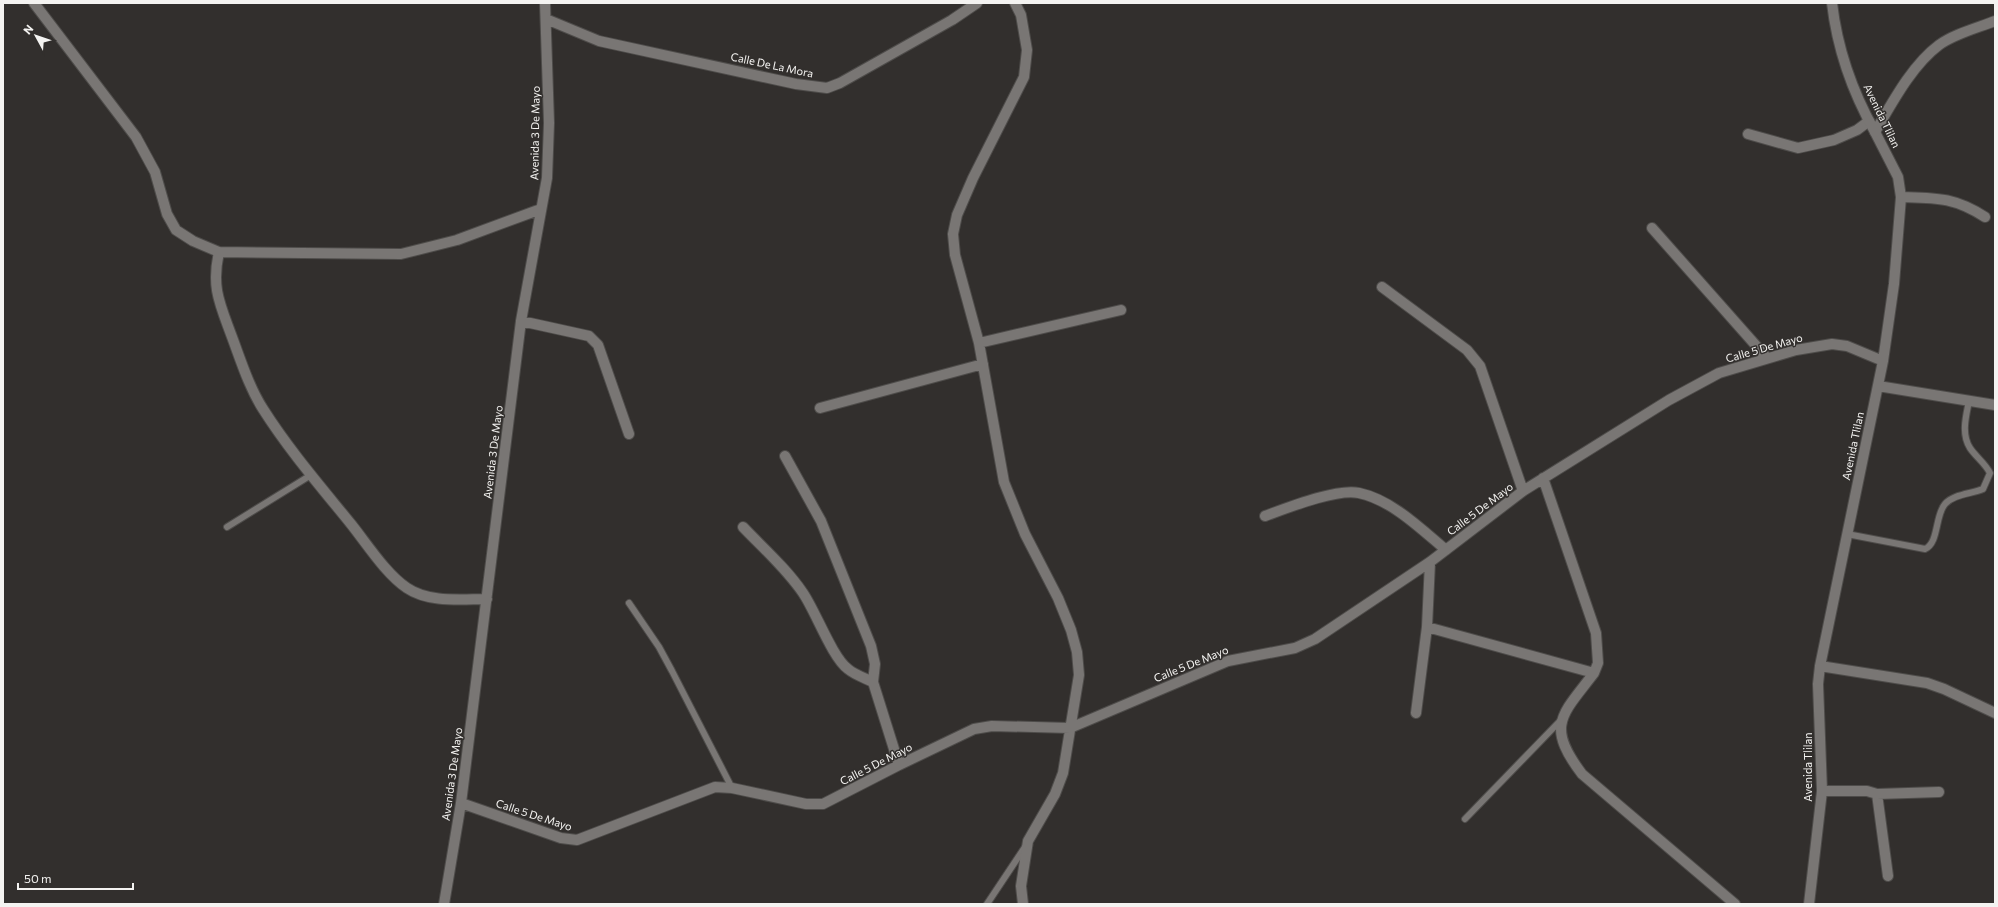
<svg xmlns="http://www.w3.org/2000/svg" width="1998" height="907" font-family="Commissioner,sans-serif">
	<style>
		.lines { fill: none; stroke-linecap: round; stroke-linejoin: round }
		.service-casing { stroke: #4e4c4a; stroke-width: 8 }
		.minor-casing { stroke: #4e4c4a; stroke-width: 12 }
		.secondary-casing { stroke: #4e4c4a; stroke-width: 12 }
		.service { stroke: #797674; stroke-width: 6 }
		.minor { stroke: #797674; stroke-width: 10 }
		.secondary { stroke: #797674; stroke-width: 10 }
		.labels { text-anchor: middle; stroke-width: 3; stroke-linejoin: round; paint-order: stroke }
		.street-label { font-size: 11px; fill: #f4f3f1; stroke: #322f2d }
	</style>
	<rect width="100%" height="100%" fill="#322f2d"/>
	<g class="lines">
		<defs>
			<path id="service" d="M 227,527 L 311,475
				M 1847,534 L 1925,549 C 1939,543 1935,515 1945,504 C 1954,494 1971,494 1983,489 L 1990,473 C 1985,463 1976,457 1970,448 C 1961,434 1966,416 1969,401
				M 629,603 L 659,647 L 672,671 L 732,788
				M 1465,819 L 1561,720
				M 987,904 L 1025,847"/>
			<path id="minor" d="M 34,3 L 136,137 L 155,172 L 167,214 L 176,230 L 193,241 L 219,252 L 401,254 L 457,240 L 541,209
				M 1015,3 L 1021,15 L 1027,50 L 1024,77 L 973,178 L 957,215 L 953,234 L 955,255 L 979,343 L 1004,482 L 1025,534 L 1058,598 L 1071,630 L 1077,652 L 1079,675 L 1063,773 L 1055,794 L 1028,841 L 1021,886 L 1023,904
				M 546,19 L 599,41 L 796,84 L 827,88 L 840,83 L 952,20 L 977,3
				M 1748,134 L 1798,148 L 1834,140 L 1857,130 L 1869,121
				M 1901,197 C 1936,198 1954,197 1985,217
				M 1652,228 L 1767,358
				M 219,252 C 211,288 220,304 232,337 C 241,361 249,387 263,409 C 289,450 321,487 351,524 C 367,544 386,574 407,588 C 429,603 461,599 487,599
				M 1382,287 L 1467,350 L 1480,366 L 1523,491
				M 521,321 L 589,336 L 598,345 L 629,434
				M 979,343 L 1121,310
				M 1878,386 L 1995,405
				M 820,408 L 983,364
				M 785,456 L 821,521 L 871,646 L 875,664 L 873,682 L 899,765
				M 1265,516 C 1287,508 1337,488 1359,493 C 1392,500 1421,529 1446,550
				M 743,527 C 763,548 786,568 803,593 C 816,612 832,657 848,669 C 855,675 865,678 873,682
				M 1427,627 L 1594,673 L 1598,663 L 1596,633 L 1543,478
				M 1820,666 L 1927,683 L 1944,689 L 1995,713
				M 1594,673 C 1562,715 1545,725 1582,774 L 1735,904
				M 1416,713 L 1427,627 L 1430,562
				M 1822,791 L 1867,791 L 1877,794 L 1939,792
				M 1877,794 L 1888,876
				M 461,803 L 561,838 L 577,840 L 715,787 L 732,788 L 806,804 L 823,804 L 899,765 L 974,729 L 992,726 L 1070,728 L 1228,661 L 1295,648 L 1315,639 L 1430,562 L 1523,491 L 1669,400 L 1719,373 L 1796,350 L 1832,344 L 1847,346 L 1883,361
				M 444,904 L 461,803 L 521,321 L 547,178 L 549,123 L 545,3
				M 1809,904 L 1822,791 L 1818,684 L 1820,666 L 1883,361 L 1894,284 L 1901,197 L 1898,177 L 1875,132"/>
			<path id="secondary" d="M 1832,3 C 1837,47 1853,93 1875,132
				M 1875,132 C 1892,103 1912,65 1939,45 C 1954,34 1977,28 1995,21"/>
		</defs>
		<!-- service casing -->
		<use href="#service" class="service-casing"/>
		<!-- minor casing -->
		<use href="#minor" class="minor-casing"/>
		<!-- secondary casing -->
		<use href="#secondary" class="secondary-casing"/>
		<!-- service -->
		<use href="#service" class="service"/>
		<!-- minor -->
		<use href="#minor" class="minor"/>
		<!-- secondary -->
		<use href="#secondary" class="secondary"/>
	</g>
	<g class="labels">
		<!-- street labels -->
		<g class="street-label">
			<text transform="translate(772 65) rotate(12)" y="4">Calle De La Mora</text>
			<text transform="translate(1882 116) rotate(64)" y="4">Avenida Tlilan</text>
			<text transform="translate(535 133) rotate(-89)" y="4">Avenida 3 De Mayo</text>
			<text transform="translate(1764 348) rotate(-16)" y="4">Calle 5 De Mayo</text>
			<text transform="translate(1853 446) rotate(-78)" y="4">Avenida Tlilan</text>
			<text transform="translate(493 452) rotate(-83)" y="4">Avenida 3 De Mayo</text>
			<text transform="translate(1480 509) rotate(-37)" y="4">Calle 5 De Mayo</text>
			<text transform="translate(1191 664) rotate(-22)" y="4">Calle 5 De Mayo</text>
			<text transform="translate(876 764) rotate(-27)" y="4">Calle 5 De Mayo</text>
			<text transform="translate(1808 767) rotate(-90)" y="4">Avenida Tlilan</text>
			<text transform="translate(452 774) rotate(-82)" y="4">Avenida 3 De Mayo</text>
			<text transform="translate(534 815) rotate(18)" y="4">Calle 5 De Mayo</text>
		</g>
	</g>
	<!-- border -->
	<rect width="1998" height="907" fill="none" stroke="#f4f3f1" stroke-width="8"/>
	<!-- north arrow -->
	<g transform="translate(36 36) rotate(310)" stroke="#322f2d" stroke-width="3" paint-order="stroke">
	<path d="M0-3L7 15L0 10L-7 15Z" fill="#f4f3f1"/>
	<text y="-6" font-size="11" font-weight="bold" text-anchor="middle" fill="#f4f3f1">N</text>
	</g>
	<!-- scale -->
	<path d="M18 883v6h115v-6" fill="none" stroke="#f4f3f1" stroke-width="2"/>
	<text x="24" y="883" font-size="12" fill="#f4f3f1" stroke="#322f2d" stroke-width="3" paint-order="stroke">50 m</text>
</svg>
